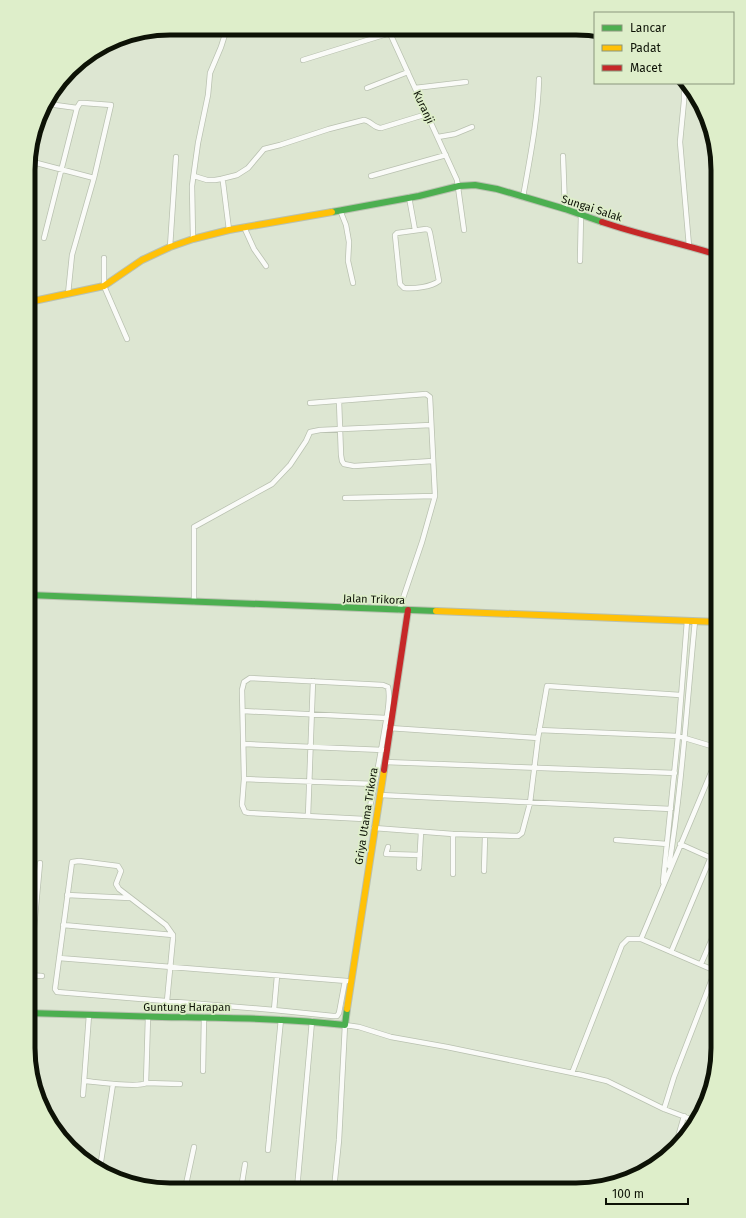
<svg xmlns="http://www.w3.org/2000/svg" width="746" height="1218" font-family="'Fira Sans',sans-serif">
	<style>
		.lines { fill: none; stroke-linecap: round; stroke-linejoin: round }
		.street-casing { stroke: #b9c1b0; stroke-width: 6 }
		.fast-casing { stroke: #b9c1b0; stroke-width: 8 }
		.slow-casing { stroke: #b9c1b0; stroke-width: 8 }
		.jam-casing { stroke: #b9c1b0; stroke-width: 8 }
		.street { stroke: #fafbf8; stroke-width: 4.5 }
		.fast { stroke: #4caf50; stroke-width: 6 }
		.slow { stroke: #ffc107; stroke-width: 6 }
		.jam { stroke: #c62828; stroke-width: 6 }
		.labels { text-anchor: middle; stroke-width: 3.5; stroke-linejoin: round; paint-order: stroke }
		.street-label { font-size: 11px; fill: #0d1206; stroke: #deeeca }
		.rim { fill: none; stroke: #0d1206; stroke-width: 5 }
	</style>
	<rect width="100%" height="100%" fill="#dde6d2"/>
	<g class="lines">
		<defs>
			<path id="street" d="M 388,29 L 457,180 L 464,230
				M 303,60 L 390,33 L 398,29
				M 684,85 L 684,101 L 680,142 L 689,246
				M 367,88 L 408,72
				M 415,88 L 466,82
				M 45,105 L 48,104 L 77,108
				M 438,137 L 455,134 L 472,127
				M 563,156 L 565,209
				M 29,160 L 41,113
				M 29,161 L 94,178
				M 194,176 L 207,180 L 215,180 L 221,179 L 237,175 L 248,168 L 264,149 L 280,145 L 329,129 L 364,120 C 371,121 374,128 381,128 L 427,114
				M 371,176 L 446,155
				M 223,182 L 229,230
				M 409,197 L 415,230
				M 523,197 C 530,158 538,118 539,79
				M 340,210 L 346,225 L 349,242 L 348,261 L 353,283
				M 244,227 L 254,249 L 266,266
				M 426,229 L 429,230 L 430,233 L 439,281 C 431,287 414,289 404,288 L 400,284 L 395,235 L 397,233 Z
				M 44,238 L 77,108 L 80,103 L 84,103 L 111,105 L 94,178 L 72,255 L 68,294
				M 193,239 L 192,186 L 198,143 L 208,95 L 210,73 L 221,47 L 227,28
				M 170,247 L 176,157
				M 104,258 L 104,286 L 127,339
				M 580,261 L 581,214
				M 339,401 L 341,455 L 342,461 L 344,464 L 354,466 L 433,461
				M 310,403 L 426,394 L 430,397 L 435,496 L 422,542 L 399,610
				M 345,498 L 435,496
				M 194,602 L 194,527 L 272,484 L 290,465 L 306,441 L 310,432 L 320,430 L 431,425
				M 250,678 L 383,685 L 388,687 C 391,699 387,715 385,727 C 380,757 375,786 368,815 L 364,819 L 249,813 L 245,812 L 242,805 L 244,779 L 242,690 L 244,682 Z
				M 243,711 L 386,718
				M 389,728 L 538,738
				M 539,730 L 678,736 L 718,748
				M 244,744 L 383,750
				M 385,762 L 675,773
				M 244,779 L 375,784
				M 380,795 L 671,809
				M 308,816 L 313,681
				M 374,828 L 453,834 L 518,836 L 522,833 L 530,803 L 538,738 L 547,686 L 680,695
				M 616,840 L 667,844
				M 680,844 L 718,861
				M 388,847 L 386,854 L 420,855
				M 669,866 C 682,786 687,702 695,621
				M 419,868 L 421,832
				M 484,871 L 485,836
				M 453,874 L 453,834
				M 663,882 L 678,736 L 687,621
				M 67,895 L 130,898
				M 63,925 L 173,935
				M 28,942 L 33,939 L 40,863
				M 671,952 L 718,840
				M 59,958 L 347,981
				M 701,964 L 718,925
				M 718,972 L 641,939 L 718,756
				M 28,975 L 42,976
				M 167,1001 L 173,938 L 173,935 L 166,925 L 119,889 L 116,884 L 121,871 L 118,866 L 79,861 L 72,862 L 55,989 L 57,992 L 274,1010 L 333,1016 L 337,1016 L 339,1013 L 345,981
				M 274,1010 L 277,976
				M 203,1071 L 204,1017
				M 572,1073 L 622,945 L 628,939 L 641,939
				M 85,1081 C 96,1082 138,1088 146,1083 L 180,1084
				M 146,1083 L 148,1017
				M 83,1095 L 89,1015
				M 664,1109 L 674,1077 L 715,971
				M 696,1121 L 712,1081
				M 676,1144 L 684,1116
				M 268,1150 L 281,1019
				M 100,1168 L 113,1084
				M 185,1189 L 194,1147
				M 241,1189 L 245,1164
				M 297,1189 L 312,1021
				M 334,1189 L 339,1140 L 345,1025 L 359,1027 L 391,1037 L 447,1047 L 582,1075 L 607,1081 L 664,1109 L 696,1121"/>
			<path id="fast" d="M 332,212 L 419,196 L 459,186 L 475,185 L 497,189 L 565,209 L 602,222
				M 29,595 L 436,611
				M 28,1013 C 73,1014 117,1016 162,1017 C 223,1018 284,1018 345,1025 L 347,1009"/>
			<path id="slow" d="M 29,302 L 104,286 L 142,260 L 170,247 L 193,239 L 229,230 L 332,212
				M 436,611 L 718,622
				M 347,1009 L 384,770"/>
			<path id="jam" d="M 602,222 C 640,235 680,243 718,255
				M 384,770 L 408,610"/>
		</defs>
		<!-- street casing -->
		<use href="#street" class="street-casing"/>
		<!-- fast casing -->
		<use href="#fast" class="fast-casing"/>
		<!-- slow casing -->
		<use href="#slow" class="slow-casing"/>
		<!-- jam casing -->
		<use href="#jam" class="jam-casing"/>
		<!-- street -->
		<use href="#street" class="street"/>
		<!-- fast -->
		<use href="#fast" class="fast"/>
		<!-- slow -->
		<use href="#slow" class="slow"/>
		<!-- jam -->
		<use href="#jam" class="jam"/>
	</g>
	<g class="labels">
		<!-- street labels -->
		<g class="street-label">
			<text transform="translate(424 107) rotate(65)" y="4">Kuranji</text>
			<text transform="translate(592 208) rotate(18)" y="4">Sungai Salak</text>
			<text transform="translate(374 599) rotate(2)" y="4">Jalan Trikora</text>
			<text transform="translate(366 816) rotate(-81)" y="4">Griya Utama Trikora</text>
			<text x="187" y="1011">Guntung Harapan</text>
		</g>
	</g>
	<!-- crop -->
	<path d="M0 0H746V1218H0ZM170 35H576A135 135 0 0 1 711 170V1048A135 135 0 0 1 576 1183H170A135 135 0 0 1 35 1048V170A135 135 0 0 1 170 35Z" fill="#deeeca" fill-rule="evenodd"/>
	<path class="rim" d="M170 35H576A135 135 0 0 1 711 170V1048A135 135 0 0 1 576 1183H170A135 135 0 0 1 35 1048V170A135 135 0 0 1 170 35Z"/>
	<!-- legend -->
	<rect x="594" y="12" width="140" height="72" fill="#deeeca" stroke="#8a967c"/>
	<rect x="602" y="25" width="20" height="6" fill="#4caf50" stroke="#8a967c"/>
	<text x="630" y="32" font-size="12" fill="#0d1206">Lancar</text>
	<rect x="602" y="45" width="20" height="6" fill="#ffc107" stroke="#8a967c"/>
	<text x="630" y="52" font-size="12" fill="#0d1206">Padat</text>
	<rect x="602" y="65" width="20" height="6" fill="#c62828" stroke="#8a967c"/>
	<text x="630" y="72" font-size="12" fill="#0d1206">Macet</text>
	<!-- scale -->
	<path d="M606 1198v6h82v-6" fill="none" stroke="#0d1206" stroke-width="2"/>
	<text x="612" y="1198" font-size="12" fill="#0d1206" stroke="#deeeca" stroke-width="3" paint-order="stroke">100 m</text>
</svg>
